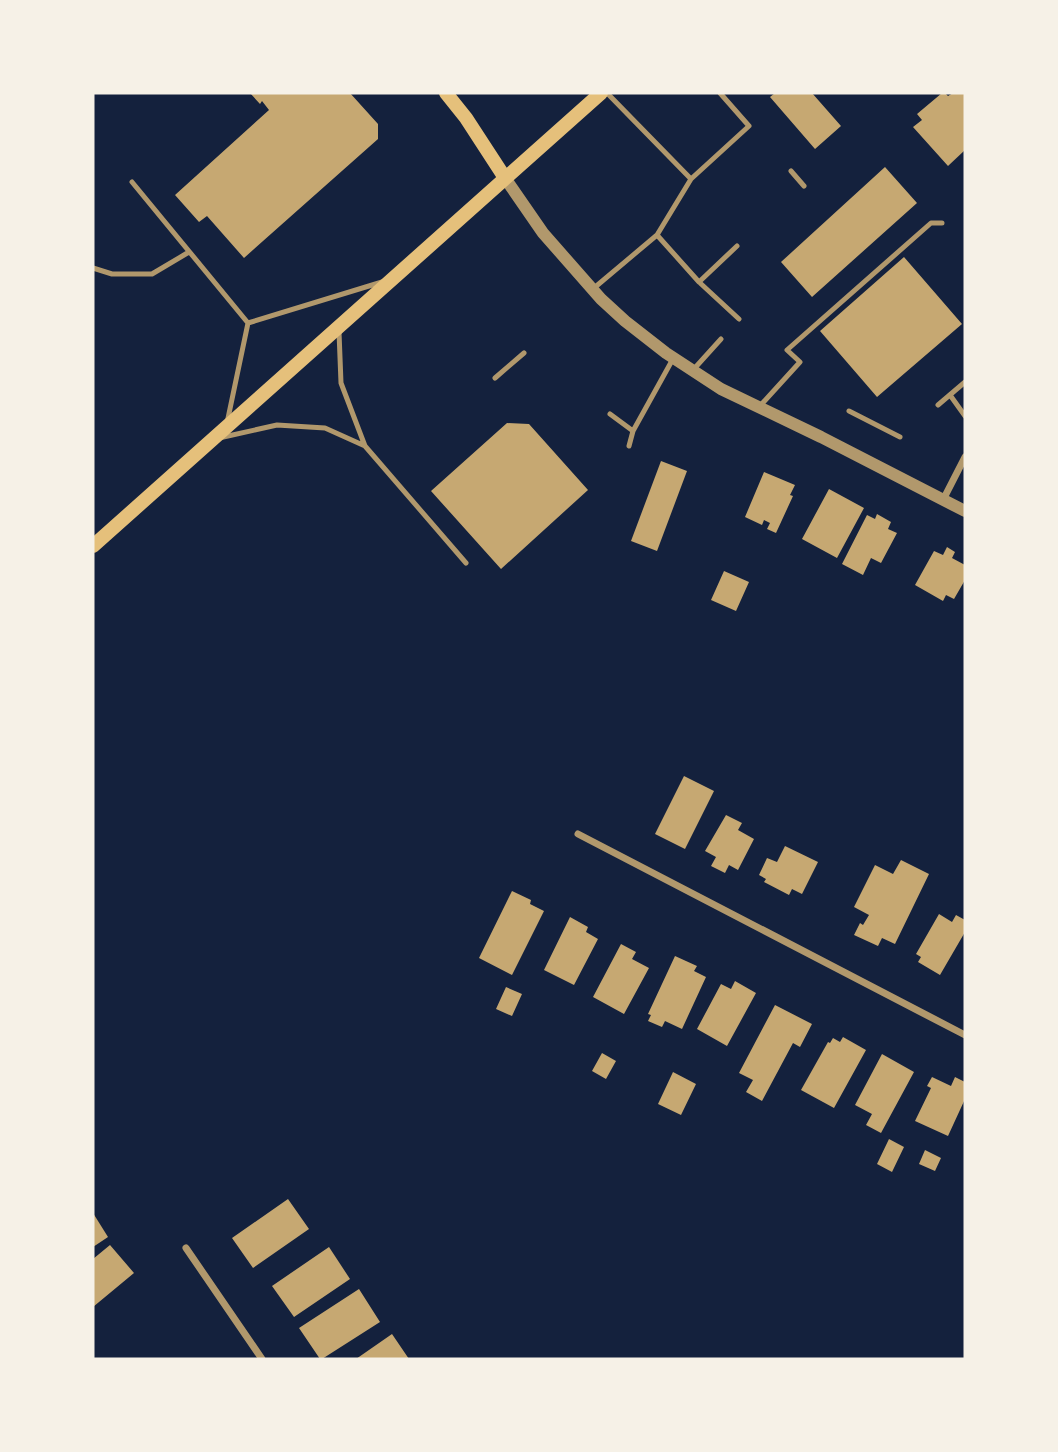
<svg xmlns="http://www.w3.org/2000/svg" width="1058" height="1452" font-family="Signika,sans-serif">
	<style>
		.building { fill: #c6a872 }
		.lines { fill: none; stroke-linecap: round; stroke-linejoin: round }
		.service { stroke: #b1986c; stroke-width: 5 }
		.minor { stroke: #b1986c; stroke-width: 7 }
		.tertiary { stroke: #b1986c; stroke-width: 12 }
		.secondary { stroke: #e5c07b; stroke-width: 14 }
	</style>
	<rect width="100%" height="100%" fill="#14213d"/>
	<!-- building -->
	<path class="building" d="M 250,93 L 350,93 L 378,124 L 378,139 L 244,258 L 207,216 L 199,222 L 175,195 L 269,110 L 262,101 L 260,104 Z
		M 775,93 L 812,93 L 841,126 L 815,149 L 770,97 Z
		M 942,93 L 945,93 L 948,96 L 953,93 L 965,93 L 965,150 L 948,166 L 913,127 L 922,120 L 917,114 Z
		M 885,167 L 917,203 L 812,297 L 781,262 Z
		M 904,257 L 962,324 L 877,397 L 820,331 Z
		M 507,423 L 529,424 L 588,490 L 501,569 L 431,491 Z
		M 661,461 L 687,471 L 657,551 L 631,541 Z
		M 764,472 L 795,485 L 790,495 L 793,496 L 776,533 L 767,529 L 770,523 L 764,520 L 762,525 L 745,517 Z
		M 829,489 L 864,508 L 837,558 L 802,539 Z
		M 877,514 L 891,522 L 888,529 L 897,533 L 881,563 L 871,558 L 863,575 L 842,564 L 867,515 L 875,519 Z
		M 947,547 L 955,552 L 952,558 L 965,565 L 965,580 L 954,599 L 946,595 L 943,601 L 915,585 L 934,551 L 943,555 Z
		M 724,571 L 749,582 L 736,611 L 711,600 Z
		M 684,776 L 714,791 L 685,849 L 655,834 Z
		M 726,815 L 742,823 L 738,830 L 754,839 L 738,870 L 729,865 L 725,873 L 711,866 L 716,857 L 705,851 Z
		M 785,846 L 818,862 L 802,894 L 792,889 L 789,895 L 764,882 L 766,879 L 759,875 L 767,858 L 777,862 Z
		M 901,860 L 929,874 L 895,944 L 882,938 L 878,946 L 854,935 L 860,923 L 863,925 L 869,915 L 854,907 L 875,865 L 893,874 Z
		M 512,891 L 531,900 L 530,904 L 544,911 L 512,975 L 479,958 Z
		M 939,914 L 952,922 L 956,915 L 965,920 L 965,932 L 940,975 L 918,962 L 921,957 L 916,954 Z
		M 570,917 L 588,927 L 586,932 L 598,939 L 574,985 L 544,970 Z
		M 621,944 L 636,952 L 632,959 L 649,968 L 624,1014 L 593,997 Z
		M 675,956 L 697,966 L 694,971 L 706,977 L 682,1029 L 665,1021 L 662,1027 L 648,1021 L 651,1015 L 648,1014 Z
		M 735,981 L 756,993 L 727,1046 L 697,1029 L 721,984 L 731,989 Z
		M 506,987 L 522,994 L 512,1016 L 496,1009 Z
		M 775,1005 L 812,1024 L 800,1047 L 793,1043 L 762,1101 L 746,1092 L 753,1080 L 739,1073 Z
		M 843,1037 L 866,1050 L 834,1108 L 801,1090 L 828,1042 L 830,1043 L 833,1038 L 840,1042 Z
		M 602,1053 L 616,1061 L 606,1079 L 592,1071 Z
		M 882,1054 L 914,1072 L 881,1133 L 866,1125 L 872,1114 L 855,1105 Z
		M 673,1072 L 696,1084 L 681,1115 L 658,1104 Z
		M 932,1077 L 951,1086 L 955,1077 L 965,1082 L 965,1099 L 948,1136 L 915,1121 L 931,1088 L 927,1086 Z
		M 889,1139 L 904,1147 L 892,1172 L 877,1164 Z
		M 925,1150 L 941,1158 L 935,1171 L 919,1164 Z
		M 288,1199 L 309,1229 L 253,1268 L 232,1238 Z
		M 93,1213 L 108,1237 L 93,1247 Z
		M 110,1245 L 134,1273 L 93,1307 L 93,1259 Z
		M 329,1247 L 350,1279 L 294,1317 L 272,1286 Z
		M 359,1289 L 380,1322 L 322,1359 L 320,1359 L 299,1328 Z
		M 392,1334 L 409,1359 L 356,1359 Z"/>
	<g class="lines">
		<!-- service -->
		<path class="service" d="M 607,93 L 691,179 L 749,126 L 720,93
			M 791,171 L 804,186
			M 132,182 L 248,323
			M 657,235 L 699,282 L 739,319
			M 93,268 L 112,274 L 152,274 L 189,252
			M 699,282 L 737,246
			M 594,288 L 657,235 L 691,179
			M 248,323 L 382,282
			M 339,332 L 341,383 L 365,446 L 466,563
			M 693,370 L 721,339
			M 495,378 L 524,353
			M 950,395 L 965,416
			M 938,405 L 965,382
			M 759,407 L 800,362 L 787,350 L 931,223 L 942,223
			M 849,411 L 900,437
			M 610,414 L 633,431
			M 227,423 L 248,323
			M 219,438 L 277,425 L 325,428 L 365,446
			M 629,446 L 633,431 L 674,357"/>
		<!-- minor -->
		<path class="minor" d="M 943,500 L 965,457
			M 578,834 L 965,1035
			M 186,1248 L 262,1359"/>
		<!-- tertiary -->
		<path class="tertiary" d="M 505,178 L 543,233 L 601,299 L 625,321 L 666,353 L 721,389 L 821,437 L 965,511"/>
		<!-- secondary -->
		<path class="secondary" d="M 446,93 L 466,118 L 505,178
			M 93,546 L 601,93"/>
	</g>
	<!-- border -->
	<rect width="1058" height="1452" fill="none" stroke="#f6f1e7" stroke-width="189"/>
</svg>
